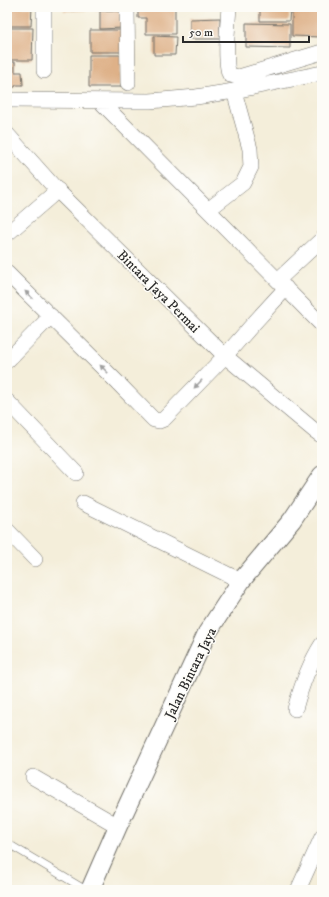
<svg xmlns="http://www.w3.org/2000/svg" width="329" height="897" font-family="'IM FELL DW Pica',serif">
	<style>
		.building { fill: #deb188 }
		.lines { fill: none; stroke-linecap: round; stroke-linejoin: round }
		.service-casing { stroke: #716f68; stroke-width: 8 }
		.minor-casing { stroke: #716f68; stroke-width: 16 }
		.tertiary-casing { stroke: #716f68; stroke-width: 20 }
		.service { stroke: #fff; stroke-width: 7 }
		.minor { stroke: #fff; stroke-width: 15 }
		.tertiary { stroke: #fff; stroke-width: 18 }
		.oneway { fill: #a0a0a0 }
		.labels { text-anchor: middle; stroke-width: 3; stroke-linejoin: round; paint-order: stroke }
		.street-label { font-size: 14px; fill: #2b2b2b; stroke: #fdfcf7 }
	</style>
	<rect width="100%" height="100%" fill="#fdfcf7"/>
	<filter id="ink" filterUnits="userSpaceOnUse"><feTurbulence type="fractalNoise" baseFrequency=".025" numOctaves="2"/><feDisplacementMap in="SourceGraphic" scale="8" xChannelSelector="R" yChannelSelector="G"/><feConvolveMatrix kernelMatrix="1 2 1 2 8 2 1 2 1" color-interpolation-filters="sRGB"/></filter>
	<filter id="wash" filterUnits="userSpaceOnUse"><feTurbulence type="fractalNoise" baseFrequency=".012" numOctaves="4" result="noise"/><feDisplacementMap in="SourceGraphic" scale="16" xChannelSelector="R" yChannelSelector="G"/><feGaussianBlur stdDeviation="0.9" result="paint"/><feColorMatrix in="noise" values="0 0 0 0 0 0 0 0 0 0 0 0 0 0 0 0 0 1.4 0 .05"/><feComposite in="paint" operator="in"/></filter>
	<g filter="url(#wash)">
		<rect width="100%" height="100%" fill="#f4eeda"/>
		<g id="blocks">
			<!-- building -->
			<path class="building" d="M 7,7 L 32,7 L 31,26 L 7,26 Z
				M 64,7 L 92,7 L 92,10 L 64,11 Z
				M 95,7 L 122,7 L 122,11 L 95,10 Z
				M 146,7 L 175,7 L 175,34 L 146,34 L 146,18 L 138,18 L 138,8 L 146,8 Z
				M 260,7 L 290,7 L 289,21 L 260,21 Z
				M 292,7 L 322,7 L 322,37 L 292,36 Z
				M 100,11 L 122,11 L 122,28 L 100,29 Z
				M 220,18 L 220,39 L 190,39 L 190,19 Z
				M 246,23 L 290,24 L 290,48 L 246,47 Z
				M 7,28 L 33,28 L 32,60 L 7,60 Z
				M 90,30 L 123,30 L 123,52 L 90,52 Z
				M 154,36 L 176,37 L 175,55 L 154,55 Z
				M 89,55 L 121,55 L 121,87 L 89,87 Z
				M 7,62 L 15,62 L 15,72 L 22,72 L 23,85 L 16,85 L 15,87 L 7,88 Z"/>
		</g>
	</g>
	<g filter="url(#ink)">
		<use href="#blocks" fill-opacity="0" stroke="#716f68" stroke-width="1"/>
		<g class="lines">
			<defs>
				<path id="service" d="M 7,843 L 86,890"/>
				<path id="minor" d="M 127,7 L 128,83
					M 229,7 C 228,20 224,67 230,75 L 239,77 L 322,52
					M 44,71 L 44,7
					M 7,100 L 150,101 L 196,97 L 234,91 L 322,73
					M 100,101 L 322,325
					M 7,134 L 56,189 L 225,356 L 315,431 L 322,436
					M 208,210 L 243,183 L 251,167 L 250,149 L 234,91
					M 7,234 L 58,190
					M 7,273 L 117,382 L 154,420 L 159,421 L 164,419 L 225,356 L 254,323 L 286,288
					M 278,280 L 322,239
					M 7,361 L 51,316
					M 7,401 L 76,473
					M 83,503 L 241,581
					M 7,530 L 35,559
					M 295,709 C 301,687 309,664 322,644
					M 33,777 L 118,826
					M 298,890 L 322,837"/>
				<path id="tertiary" d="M 90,890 L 118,826 L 207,633 L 241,581 L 292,520 L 322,475"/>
			</defs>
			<!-- service casing -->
			<use href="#service" class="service-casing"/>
			<!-- minor casing -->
			<use href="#minor" class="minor-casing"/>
			<!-- tertiary casing -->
			<use href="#tertiary" class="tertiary-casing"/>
			<!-- service -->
			<use href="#service" class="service"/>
			<!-- minor -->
			<use href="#minor" class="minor"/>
			<!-- tertiary -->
			<use href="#tertiary" class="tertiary"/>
		</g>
		<!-- one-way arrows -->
		<defs><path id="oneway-solid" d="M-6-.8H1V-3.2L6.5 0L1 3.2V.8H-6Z"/></defs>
		<g class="oneway">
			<use href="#oneway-solid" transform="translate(29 295) rotate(-136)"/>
			<use href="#oneway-solid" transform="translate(104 369) rotate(-135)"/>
			<use href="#oneway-solid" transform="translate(198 384) rotate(134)"/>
		</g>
	</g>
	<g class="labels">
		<!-- street labels -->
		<g class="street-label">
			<text transform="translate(159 291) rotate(45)" y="5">Bintara Jaya Permai</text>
			<text transform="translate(190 673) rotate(-64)" y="5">Jalan Bintara Jaya</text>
		</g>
	</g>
	<!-- margin -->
	<rect width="329" height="897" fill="none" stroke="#fdfcf7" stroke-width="24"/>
	<!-- scale -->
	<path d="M183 36v6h126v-6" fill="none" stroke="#2b2b2b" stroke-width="2"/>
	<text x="189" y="36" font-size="12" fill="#2b2b2b" stroke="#fdfcf7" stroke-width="3" paint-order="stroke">50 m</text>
</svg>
